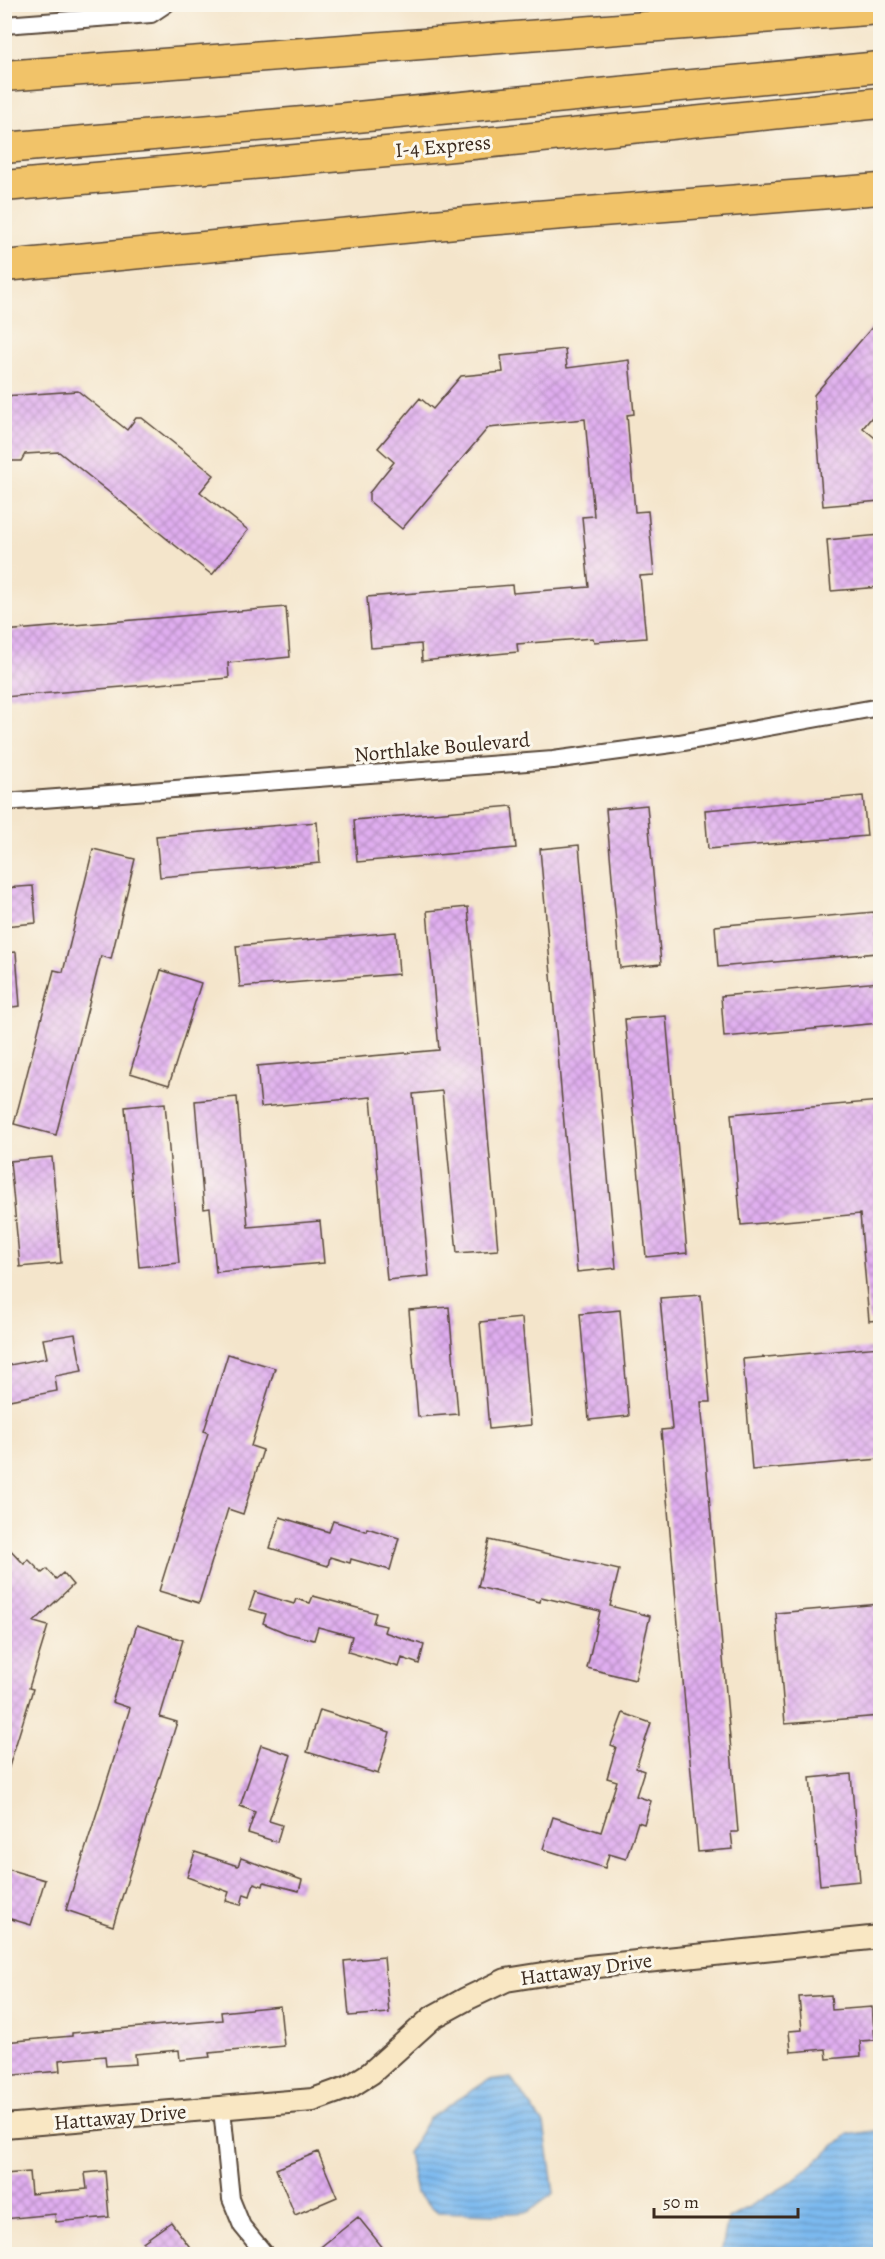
<svg xmlns="http://www.w3.org/2000/svg" width="885" height="2259" font-family="Alegreya,serif">
	<style>
		.water { fill: url(#water-rules); stroke: #5c7286; stroke-width: 1.5 }
		.building { fill: url(#building-cross-hatch) }
		.lines { fill: none; stroke-linecap: round; stroke-linejoin: round }
		.street-casing { stroke: #574638; stroke-width: 20 }
		.secondary-casing { stroke: #574638; stroke-width: 26 }
		.highway-casing { stroke: #574638; stroke-width: 33 }
		.street { stroke: #fff; stroke-width: 16 }
		.secondary { stroke: #f9e7c3; stroke-width: 22 }
		.highway { stroke: #f1c369; stroke-width: 30 }
		.labels { text-anchor: middle; stroke-width: 6; stroke-linejoin: round; paint-order: stroke }
		.street-label { font-size: 21px; fill: #3b2a1e; stroke: #fbf7ec }
	</style>
	<defs>
		<pattern id="water-rules" width="6" height="5" patternUnits="userSpaceOnUse" patternTransform="scale(1.5)"><rect width="6" height="5" fill="#7cb9ef"/><path d="M0 2.5h6" fill="none" stroke="#6797c1"/></pattern>
		<pattern id="building-cross-hatch" width="8" height="8" patternUnits="userSpaceOnUse" patternTransform="scale(1.5)"><rect width="8" height="8" fill="#e0aef0"/><path d="M0 0l8 8M0 8l8-8" fill="none" stroke="#b78ec2"/></pattern>
	</defs>
	<rect width="100%" height="100%" fill="#fbf7ec"/>
	<filter id="ink" filterUnits="userSpaceOnUse"><feTurbulence type="fractalNoise" baseFrequency=".0167" numOctaves="2"/><feDisplacementMap in="SourceGraphic" scale="12" xChannelSelector="R" yChannelSelector="G"/><feConvolveMatrix kernelMatrix="1 2 1 2 8 2 1 2 1" color-interpolation-filters="sRGB"/></filter>
	<filter id="wash" filterUnits="userSpaceOnUse"><feTurbulence type="fractalNoise" baseFrequency=".008" numOctaves="4" result="noise"/><feDisplacementMap in="SourceGraphic" scale="24" xChannelSelector="R" yChannelSelector="G"/><feGaussianBlur stdDeviation="1.35" result="paint"/><feColorMatrix in="noise" values="0 0 0 0 0 0 0 0 0 0 0 0 0 0 0 0 0 1.4 0 .05"/><feComposite in="paint" operator="in"/></filter>
	<g filter="url(#wash)">
		<rect width="100%" height="100%" fill="#f4e5cb"/>
		<!-- water -->
		<path class="water" d="M 511,2078 L 544,2124 L 554,2193 L 528,2212 L 495,2214 L 438,2212 L 416,2193 L 408,2153 L 429,2118 L 487,2081 Z
			M 880,2130 L 880,2254 L 721,2254 L 728,2219 L 792,2182 L 847,2135 Z"/>
		<g id="blocks">
			<!-- building -->
			<path class="building" d="M 880,318 L 880,407 L 863,428 L 880,442 L 880,501 L 823,506 L 814,395 Z
				M 565,349 L 567,368 L 629,360 L 634,414 L 627,415 L 635,512 L 648,511 L 654,575 L 640,576 L 646,638 L 594,642 L 593,638 L 517,644 L 518,652 L 422,661 L 421,644 L 371,648 L 367,597 L 512,585 L 513,593 L 589,587 L 582,517 L 594,516 L 585,419 L 488,428 L 402,529 L 369,501 L 369,493 L 394,462 L 378,448 L 420,398 L 433,409 L 461,376 L 503,372 L 501,356 Z
				M 78,391 L 127,430 L 136,418 L 142,418 L 214,475 L 200,492 L 248,530 L 212,575 L 59,452 L 25,454 L 21,461 L 10,461 L 4,457 L 4,396 Z
				M 880,535 L 880,587 L 831,591 L 827,540 Z
				M 286,607 L 290,657 L 228,663 L 229,678 L 4,697 L 4,631 Z
				M 863,796 L 867,836 L 708,849 L 705,810 Z
				M 647,805 L 661,964 L 620,968 L 606,809 Z
				M 512,806 L 516,848 L 357,862 L 354,820 Z
				M 317,822 L 320,863 L 160,877 L 156,836 Z
				M 579,845 L 616,1268 L 577,1272 L 540,849 Z
				M 93,849 L 135,859 L 111,959 L 101,956 L 56,1135 L 14,1124 L 54,970 L 63,972 Z
				M 33,886 L 36,923 L 4,926 L 4,888 Z
				M 468,907 L 498,1250 L 457,1253 L 442,1091 L 413,1094 L 429,1276 L 387,1280 L 371,1097 L 261,1107 L 257,1066 L 439,1050 L 427,911 Z
				M 874,912 L 877,953 L 718,967 L 715,926 Z
				M 396,932 L 399,974 L 240,987 L 236,946 Z
				M 16,952 L 20,1006 L 4,1008 L 4,953 Z
				M 161,970 L 201,983 L 169,1085 L 130,1073 Z
				M 880,982 L 880,1023 L 724,1037 L 721,996 Z
				M 666,1016 L 687,1253 L 646,1257 L 625,1019 Z
				M 237,1097 L 248,1227 L 320,1221 L 324,1263 L 216,1272 L 210,1208 L 204,1209 L 195,1101 Z
				M 880,1101 L 880,1320 L 869,1321 L 860,1214 L 741,1225 L 731,1114 Z
				M 165,1103 L 179,1263 L 139,1267 L 125,1107 Z
				M 52,1157 L 61,1263 L 20,1267 L 10,1161 Z
				M 701,1295 L 710,1402 L 701,1402 L 738,1832 L 731,1832 L 733,1849 L 698,1852 L 661,1430 L 672,1429 L 660,1298 Z
				M 449,1307 L 458,1414 L 418,1417 L 409,1310 Z
				M 620,1310 L 629,1416 L 589,1420 L 580,1314 Z
				M 522,1318 L 531,1425 L 489,1429 L 480,1322 Z
				M 75,1334 L 82,1371 L 55,1376 L 57,1391 L 4,1401 L 4,1366 L 47,1358 L 43,1339 Z
				M 880,1347 L 880,1459 L 752,1470 L 743,1359 Z
				M 228,1354 L 275,1368 L 251,1446 L 263,1450 L 243,1514 L 228,1509 L 199,1603 L 159,1591 L 208,1433 L 204,1431 Z
				M 280,1517 L 329,1532 L 333,1521 L 366,1531 L 367,1528 L 399,1538 L 390,1570 L 351,1559 L 350,1563 L 330,1557 L 328,1566 L 270,1548 Z
				M 489,1540 L 619,1570 L 610,1606 L 650,1616 L 635,1680 L 587,1668 L 600,1611 L 541,1597 L 540,1602 L 478,1587 Z
				M 4,1543 L 24,1564 L 28,1559 L 42,1573 L 47,1569 L 56,1579 L 63,1573 L 73,1585 L 34,1622 L 48,1626 L 29,1688 L 33,1689 L 8,1770 L 4,1770 Z
				M 255,1592 L 294,1604 L 296,1599 L 310,1603 L 313,1596 L 376,1613 L 373,1623 L 386,1626 L 384,1632 L 424,1645 L 419,1664 L 402,1658 L 399,1667 L 348,1652 L 352,1636 L 318,1627 L 314,1640 L 286,1633 L 263,1623 L 266,1614 L 249,1609 Z
				M 880,1604 L 880,1716 L 785,1724 L 776,1613 Z
				M 137,1625 L 183,1640 L 160,1717 L 177,1722 L 113,1926 L 66,1910 L 130,1708 L 112,1702 Z
				M 320,1710 L 390,1732 L 378,1774 L 307,1752 Z
				M 623,1713 L 651,1723 L 636,1768 L 644,1771 L 636,1796 L 651,1801 L 644,1824 L 638,1822 L 626,1859 L 609,1854 L 605,1868 L 543,1849 L 553,1817 L 601,1832 L 617,1781 L 607,1778 L 616,1747 L 611,1745 Z
				M 261,1745 L 291,1755 L 269,1821 L 282,1825 L 277,1842 L 248,1833 L 255,1812 L 240,1806 Z
				M 851,1774 L 860,1881 L 820,1885 L 810,1778 Z
				M 195,1852 L 238,1866 L 241,1858 L 302,1880 L 299,1891 L 264,1882 L 263,1886 L 254,1883 L 250,1896 L 244,1894 L 241,1905 L 226,1901 L 229,1892 L 187,1877 Z
				M 4,1868 L 45,1880 L 31,1925 L 4,1917 Z
				M 384,1957 L 389,2013 L 349,2016 L 344,1961 Z
				M 831,1995 L 832,2010 L 872,2007 L 875,2040 L 860,2041 L 861,2056 L 827,2059 L 826,2049 L 791,2052 L 789,2031 L 802,2030 L 799,1997 Z
				M 280,2006 L 284,2046 L 209,2053 L 210,2057 L 180,2060 L 179,2050 L 135,2054 L 136,2064 L 106,2066 L 105,2056 L 59,2060 L 60,2071 L 4,2076 L 4,2042 L 72,2036 L 72,2033 L 222,2020 L 221,2012 Z
				M 318,2152 L 337,2197 L 295,2215 L 276,2169 Z
				M 105,2171 L 109,2217 L 56,2222 L 55,2214 L 4,2219 L 4,2174 L 29,2172 L 31,2194 L 87,2189 L 85,2173 Z
				M 358,2217 L 388,2254 L 312,2254 Z
				M 171,2222 L 195,2254 L 151,2254 L 143,2242 Z"/>
		</g>
	</g>
	<g filter="url(#ink)">
		<use href="#blocks" fill-opacity="0" stroke="#574638" stroke-width="1.5"/>
		<g class="lines">
			<defs>
				<path id="street" d="M 4,25 L 151,14 L 166,4
					M 4,802 L 553,760 L 679,743 L 880,707
					M 222,2109 L 231,2199 L 242,2226 L 265,2254"/>
				<path id="secondary" d="M 4,2126 L 313,2100 L 349,2087 L 371,2073 L 433,2017 L 466,1999 L 506,1980 L 588,1967 L 880,1937"/>
				<path id="highway" d="M 4,76 L 880,9
					M 4,148 L 315,121 L 880,67
					M 4,186 L 443,147 L 880,103
					M 4,266 L 487,220 L 880,189"/>
			</defs>
			<!-- street casing -->
			<use href="#street" class="street-casing"/>
			<!-- secondary casing -->
			<use href="#secondary" class="secondary-casing"/>
			<!-- highway casing -->
			<use href="#highway" class="highway-casing"/>
			<!-- street -->
			<use href="#street" class="street"/>
			<!-- secondary -->
			<use href="#secondary" class="secondary"/>
			<!-- highway -->
			<use href="#highway" class="highway"/>
		</g>
	</g>
	<g class="labels">
		<!-- street labels -->
		<g class="street-label">
			<text transform="translate(443 146) rotate(-5)" y="7">I-4 Express</text>
			<text transform="translate(442 747) rotate(-5)" y="7">Northlake Boulevard</text>
			<text transform="translate(586 1969) rotate(-8)" y="7">Hattaway Drive</text>
			<text transform="translate(120 2117) rotate(-5)" y="7">Hattaway Drive</text>
		</g>
	</g>
	<!-- margin -->
	<rect width="885" height="2259" fill="none" stroke="#fbf7ec" stroke-width="24"/>
	<!-- scale -->
	<path d="M654 2208v9h144v-9" fill="none" stroke="#3b2a1e" stroke-width="3"/>
	<text x="663" y="2208" font-size="18" fill="#3b2a1e" stroke="#fbf7ec" stroke-width="4.5" paint-order="stroke">50 m</text>
</svg>
